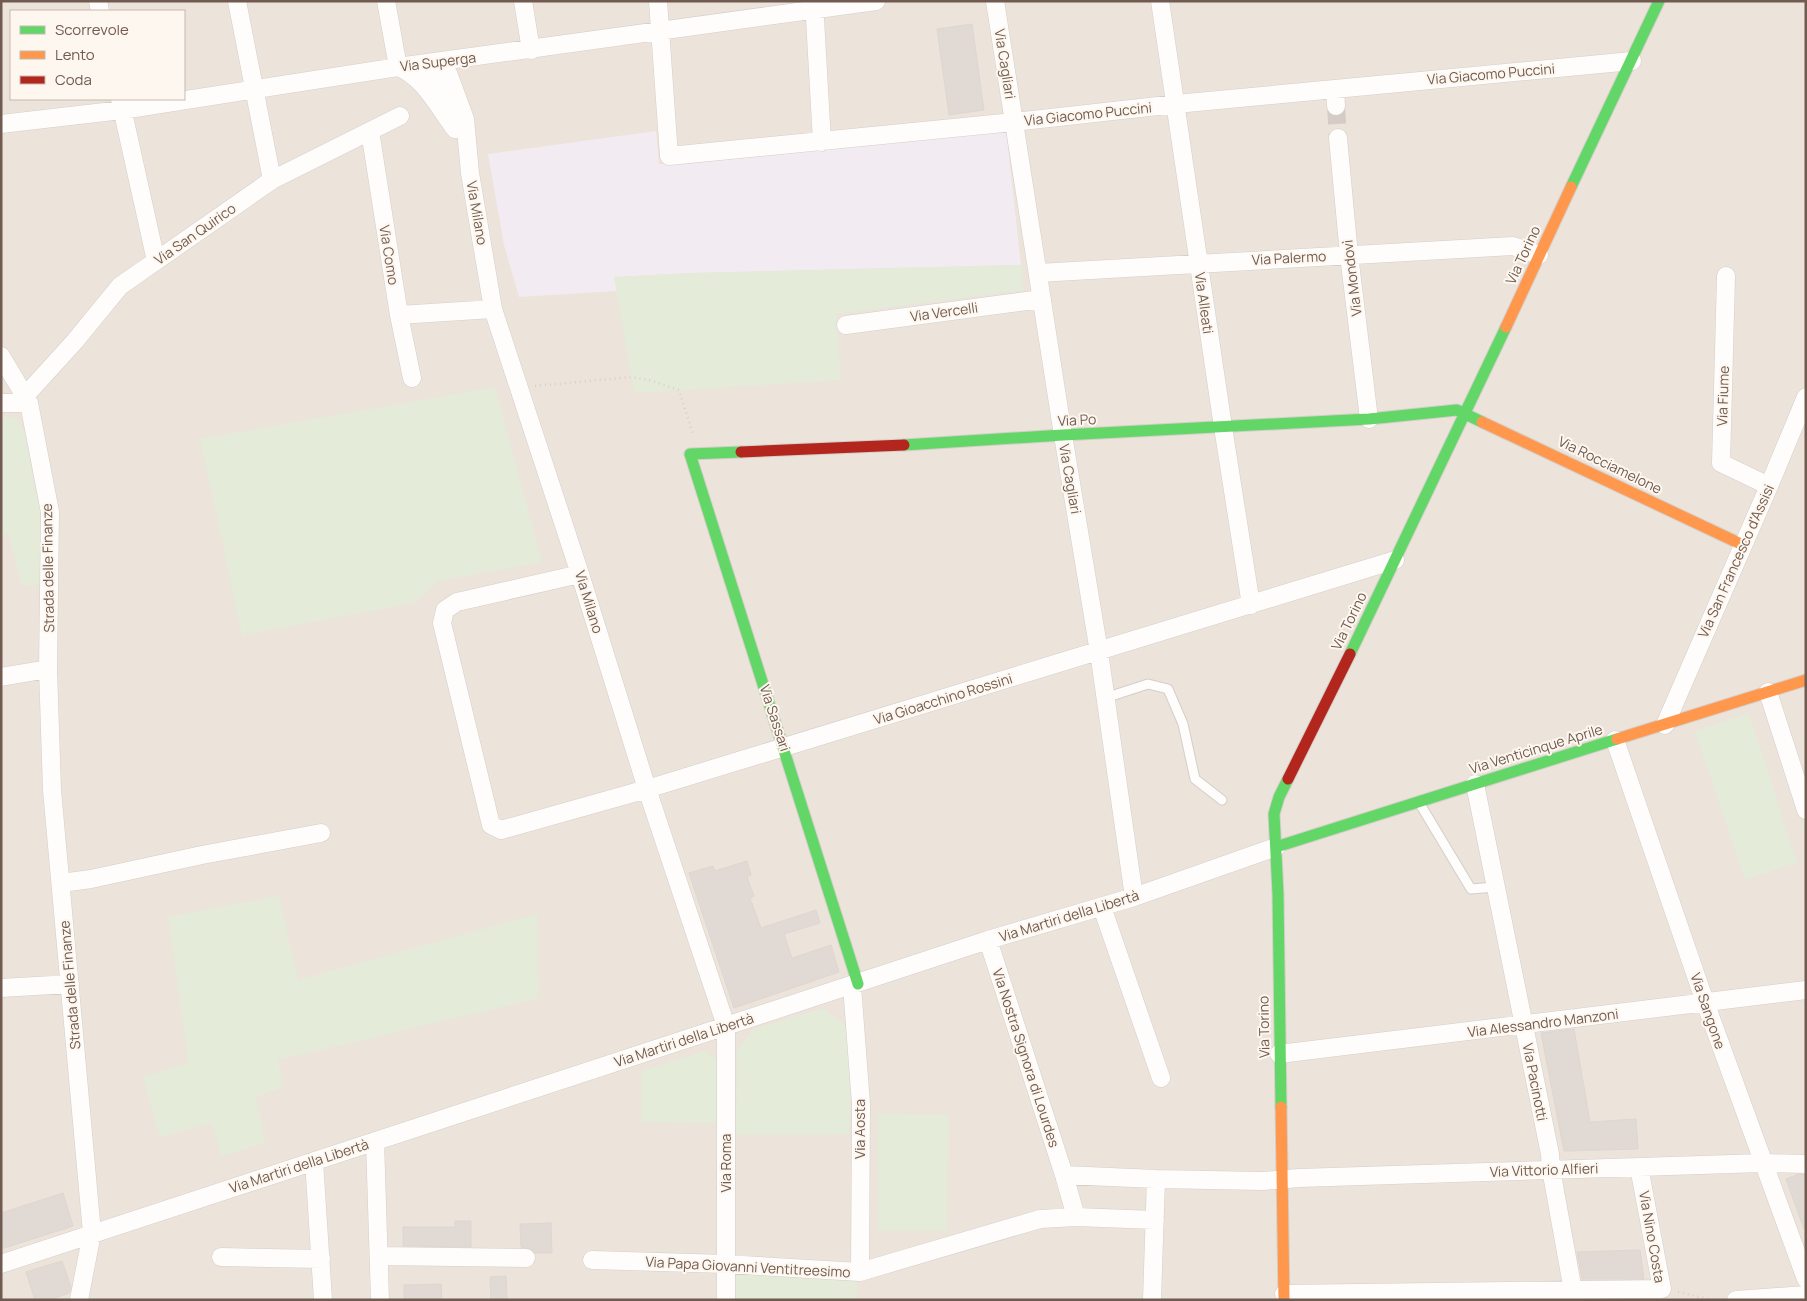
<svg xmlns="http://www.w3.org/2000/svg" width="1807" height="1301" font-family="Manrope,sans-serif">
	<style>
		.residential { fill: #ece3da; fill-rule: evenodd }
		.education { fill: #f3ebf2 }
		.green { fill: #e4ebd9 }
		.building { fill: #e1dad4; stroke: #ded6d0 }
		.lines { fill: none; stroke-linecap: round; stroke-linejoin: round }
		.street-tunnel { stroke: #d5ccc6; stroke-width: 18; stroke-dasharray: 18 9; stroke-linecap: butt }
		.lane-casing { stroke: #d4ceca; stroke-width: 11 }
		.street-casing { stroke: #d4ceca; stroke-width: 19 }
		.fast-casing { stroke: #d5cfca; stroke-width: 13 }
		.slow-casing { stroke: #d5cfca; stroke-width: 13 }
		.jam-casing { stroke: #d5cfca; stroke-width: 13 }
		.path { stroke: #d7d0cc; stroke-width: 2.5; stroke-dasharray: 1 4; stroke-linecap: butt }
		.lane { stroke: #fefdfc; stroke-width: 9 }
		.street { stroke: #fefdfc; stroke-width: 18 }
		.fast { stroke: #63d668; stroke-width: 11 }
		.slow { stroke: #ff974d; stroke-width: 11 }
		.jam { stroke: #b3261e; stroke-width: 11 }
		.labels { text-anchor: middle; stroke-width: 4; stroke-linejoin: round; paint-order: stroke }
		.street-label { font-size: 14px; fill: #715b50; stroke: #fdf7ef }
	</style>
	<rect width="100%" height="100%" fill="#f6f2ed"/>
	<!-- residential -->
	<path class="residential" d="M 1,1 L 1806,1 L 1806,1300 L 1,1300 ZM 11,11 L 184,11 L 184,99 L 11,99 Z"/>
	<!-- education -->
	<path class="education" d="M 1006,130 L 1021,265 L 692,273 L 615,277 L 617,291 L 519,297 L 504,245 L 488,154 L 656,131 L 659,164 L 686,164 Z"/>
	<!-- green -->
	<path class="green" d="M 1021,265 L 1024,290 L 836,314 L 841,380 L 634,393 L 614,277 L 692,273 Z
		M 495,387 L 542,562 L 438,581 L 414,603 L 242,635 L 200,439 Z
		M 1,417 L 14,417 L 26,434 L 33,481 L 40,507 L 41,584 L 22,586 L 9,534 L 1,535 Z
		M 1749,713 L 1797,862 L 1745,880 L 1695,731 Z
		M 279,896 L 298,980 L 537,914 L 539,998 L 278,1060 L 283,1087 L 256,1097 L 265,1143 L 222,1156 L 211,1123 L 160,1137 L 143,1077 L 189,1063 L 168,917 Z
		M 824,1008 L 852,1031 L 849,1134 L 736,1135 L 737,1051 L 752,1030 Z
		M 704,1051 L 718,1060 L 718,1123 L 641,1122 L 641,1071 Z
		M 878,1114 L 948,1115 L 947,1231 L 878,1231 Z
		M 736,1271 L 857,1282 L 857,1300 L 736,1300 Z"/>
	<!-- building -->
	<path class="building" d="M 972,24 L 984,110 L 949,115 L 937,29 Z
		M 747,861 L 751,875 L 747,877 L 754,896 L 750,898 L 761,928 L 816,910 L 820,923 L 784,934 L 792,958 L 831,945 L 839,972 L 734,1008 L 689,873 L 713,866 L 715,871 Z
		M 1574,1029 L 1590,1122 L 1636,1119 L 1638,1149 L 1564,1151 L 1541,1033 Z
		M 1799,1174 L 1806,1175 L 1806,1228 L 1804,1229 L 1786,1179 Z
		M 63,1193 L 73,1226 L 1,1249 L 1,1213 Z
		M 455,1221 L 471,1221 L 471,1247 L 403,1246 L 403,1227 L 455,1227 Z
		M 551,1223 L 552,1253 L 535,1253 L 531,1249 L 521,1247 L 520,1224 Z
		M 1640,1250 L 1644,1279 L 1582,1279 L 1577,1252 Z
		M 62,1261 L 71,1287 L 69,1293 L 50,1300 L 35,1300 L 26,1272 Z
		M 506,1276 L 507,1300 L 491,1300 L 490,1277 Z
		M 441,1284 L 442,1300 L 404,1300 L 404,1285 Z"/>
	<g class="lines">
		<!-- street-tunnel -->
		<path class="street-tunnel" d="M 1336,106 L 1338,138"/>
		<defs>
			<path id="lane" d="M 1105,698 L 1148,684 L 1168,689 L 1183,724 L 1195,779 L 1222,800
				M 1420,804 L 1471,889 L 1496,887"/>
			<path id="street" d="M 98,1 L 100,11
				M 237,1 L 272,180
				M 386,1 L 398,67 C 423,76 439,108 455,129
				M 523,1 L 531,50
				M 658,1 L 669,156 L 1014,122 L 1176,104 L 1632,61
				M 814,1 L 822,142
				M 995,1 L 1063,435 L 1099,652 L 1134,897
				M 1160,1 L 1223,427 L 1251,605
				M 444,62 L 465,119 L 470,173 L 493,309 L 580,574 L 647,789 L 726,1026 L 726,1300
				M 428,64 L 445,104
				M 1335,89 L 1336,106
				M 120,99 L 156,261
				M 1,124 L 122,110 L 398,67 L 876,1
				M 370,131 L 399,315 L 412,378
				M 1338,138 L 1349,255 L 1369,419
				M 1038,273 L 1513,246 L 1539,255
				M 1726,276 L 1721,463 L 1769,486
				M 399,315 L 493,309
				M 846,325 L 1042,299
				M 1,356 L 29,403 L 50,512 L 48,669 L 52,790 L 92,1233 L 79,1300
				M 25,396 L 75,341 L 120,286 L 272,180 L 400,116
				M 1,403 L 29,403
				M 580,574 L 457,602 L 445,610 L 442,623 L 491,825 L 501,830 L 647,789 L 1395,560
				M 1,677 L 48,669
				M 1768,692 L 1806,810
				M 1665,725 L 1769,486 L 1806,397
				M 1615,740 L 1705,1002 L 1806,1279
				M 1475,784 L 1550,1154 L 1551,1169 L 1573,1291
				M 61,883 L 91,879 L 202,855 L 321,833
				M 1102,907 L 1161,1078
				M 988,940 L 1064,1175 L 1076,1217
				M 852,986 L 861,1104 L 860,1272
				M 1,988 L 70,984
				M 1279,1054 L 1806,990
				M 375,1141 L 380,1300
				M 314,1161 L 323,1300
				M 1064,1175 L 1156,1179 L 1263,1181 L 1299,1178 L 1762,1163 L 1806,1164
				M 379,1256 L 526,1258
				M 221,1257 L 321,1259
				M 592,1260 L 726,1264 L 860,1272 L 1040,1219 L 1076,1217 L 1155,1220
				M 1,1264 L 988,940 L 1134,897 L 1276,847
				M 1284,1294 L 1662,1289 L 1639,1167
				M 1152,1300 L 1156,1179
				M 1736,1300 L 1806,1295"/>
			<path id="fast" d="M 1571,187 L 1659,1
				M 904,445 L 1063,435 L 1369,419 L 1457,410 L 1482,422
				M 741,452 L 690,454 L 858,984
				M 1350,654 L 1506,327
				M 1276,847 L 1617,739
				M 1281,1107 L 1278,894 L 1274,814 L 1279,797 L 1288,779"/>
			<path id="slow" d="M 1506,327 L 1571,187
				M 1482,422 L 1743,545
				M 1617,739 L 1806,680
				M 1281,1107 L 1284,1300"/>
			<path id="jam" d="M 741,452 L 904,445
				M 1288,779 L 1350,654"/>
		</defs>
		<!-- lane casing -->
		<use href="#lane" class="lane-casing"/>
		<!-- street casing -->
		<use href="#street" class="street-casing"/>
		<!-- fast casing -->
		<use href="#fast" class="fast-casing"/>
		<!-- slow casing -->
		<use href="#slow" class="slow-casing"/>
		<!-- jam casing -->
		<use href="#jam" class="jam-casing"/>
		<!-- path -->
		<path class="path" d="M 535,386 L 631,377 L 649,380 L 679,390 L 693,434
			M 1678,1292 L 1713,1300"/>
		<!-- lane -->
		<use href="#lane" class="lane"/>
		<!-- street -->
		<use href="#street" class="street"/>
		<!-- fast -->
		<use href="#fast" class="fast"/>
		<!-- slow -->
		<use href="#slow" class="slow"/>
		<!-- jam -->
		<use href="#jam" class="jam"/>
	</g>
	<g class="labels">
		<!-- street labels -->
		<g class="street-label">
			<text transform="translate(438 62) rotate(-7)" y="5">Via Superga</text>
			<text transform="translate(1005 64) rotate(81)" y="5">Via Cagliari</text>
			<text transform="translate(1491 74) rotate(-5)" y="5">Via Giacomo Puccini</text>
			<text transform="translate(1088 114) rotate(-6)" y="5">Via Giacomo Puccini</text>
			<text transform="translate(477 213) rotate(80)" y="5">Via Milano</text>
			<text transform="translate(195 234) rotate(-35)" y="5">Via San Quirico</text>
			<text transform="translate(389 255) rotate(81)" y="5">Via Como</text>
			<text transform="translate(1523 255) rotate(-65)" y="5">Via Torino</text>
			<text transform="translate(1289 258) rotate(-3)" y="5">Via Palermo</text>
			<text transform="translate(1352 278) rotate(-97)" y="5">Via Mondovì</text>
			<text transform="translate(1204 303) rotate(82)" y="5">Via Alleati</text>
			<text transform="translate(944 312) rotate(-8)" y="5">Via Vercelli</text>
			<text transform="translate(1723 396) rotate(-88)" y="5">Via Fiume</text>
			<text transform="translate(1077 420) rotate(-3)" y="5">Via Po</text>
			<text transform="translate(1610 465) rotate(26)" y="5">Via Rocciamelone</text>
			<text transform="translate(1070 479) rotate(80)" y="5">Via Cagliari</text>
			<text transform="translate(1736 561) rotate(-66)" y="5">Via San Francesco d'Assisi</text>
			<text transform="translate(48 568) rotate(-91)" y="5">Strada delle Finanze</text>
			<text transform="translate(589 602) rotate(73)" y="5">Via Milano</text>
			<text transform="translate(1349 621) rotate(-64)" y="5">Via Torino</text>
			<text transform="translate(943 699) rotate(-17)" y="5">Via Gioacchino Rossini</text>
			<text transform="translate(775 718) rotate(72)" y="5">Via Sassari</text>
			<text transform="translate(1536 749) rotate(-17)" y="5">Via Venticinque Aprile</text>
			<text transform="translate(1069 916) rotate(-17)" y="5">Via Martiri della Libertà</text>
			<text transform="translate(70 985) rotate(-95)" y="5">Strada delle Finanze</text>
			<text transform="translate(1708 1011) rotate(71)" y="5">Via Sangone</text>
			<text transform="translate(1543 1023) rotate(-7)" y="5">Via Alessandro Manzoni</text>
			<text transform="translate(1264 1027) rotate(-91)" y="5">Via Torino</text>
			<text transform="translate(684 1040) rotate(-18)" y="5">Via Martiri della Libertà</text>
			<text transform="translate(1026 1058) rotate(72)" y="5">Via Nostra Signora di Lourdes</text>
			<text transform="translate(1535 1082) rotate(79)" y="5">Via Pacinotti</text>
			<text transform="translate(860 1129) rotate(-90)" y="5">Via Aosta</text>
			<text transform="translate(726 1163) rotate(-90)" y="5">Via Roma</text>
			<text transform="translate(299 1166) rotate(-18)" y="5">Via Martiri della Libertà</text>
			<text transform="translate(1544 1170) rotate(-2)" y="5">Via Vittorio Alfieri</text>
			<text transform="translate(1652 1237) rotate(80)" y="5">Via Nino Costa</text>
			<text transform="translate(748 1267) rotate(3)" y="5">Via Papa Giovanni Ventitreesimo</text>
		</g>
	</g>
	<!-- border -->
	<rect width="1807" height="1301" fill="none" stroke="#715b50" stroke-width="5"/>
	<!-- legend -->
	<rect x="10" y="10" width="175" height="90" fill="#fdf7ef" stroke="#c5b9af"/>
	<rect x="20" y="26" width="25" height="8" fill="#63d668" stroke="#c5b9af"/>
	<text x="55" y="35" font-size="15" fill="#715b50">Scorrevole</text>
	<rect x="20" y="51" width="25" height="8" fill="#ff974d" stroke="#c5b9af"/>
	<text x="55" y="60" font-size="15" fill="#715b50">Lento</text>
	<rect x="20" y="76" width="25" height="8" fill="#b3261e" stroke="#c5b9af"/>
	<text x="55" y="85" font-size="15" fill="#715b50">Coda</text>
</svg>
